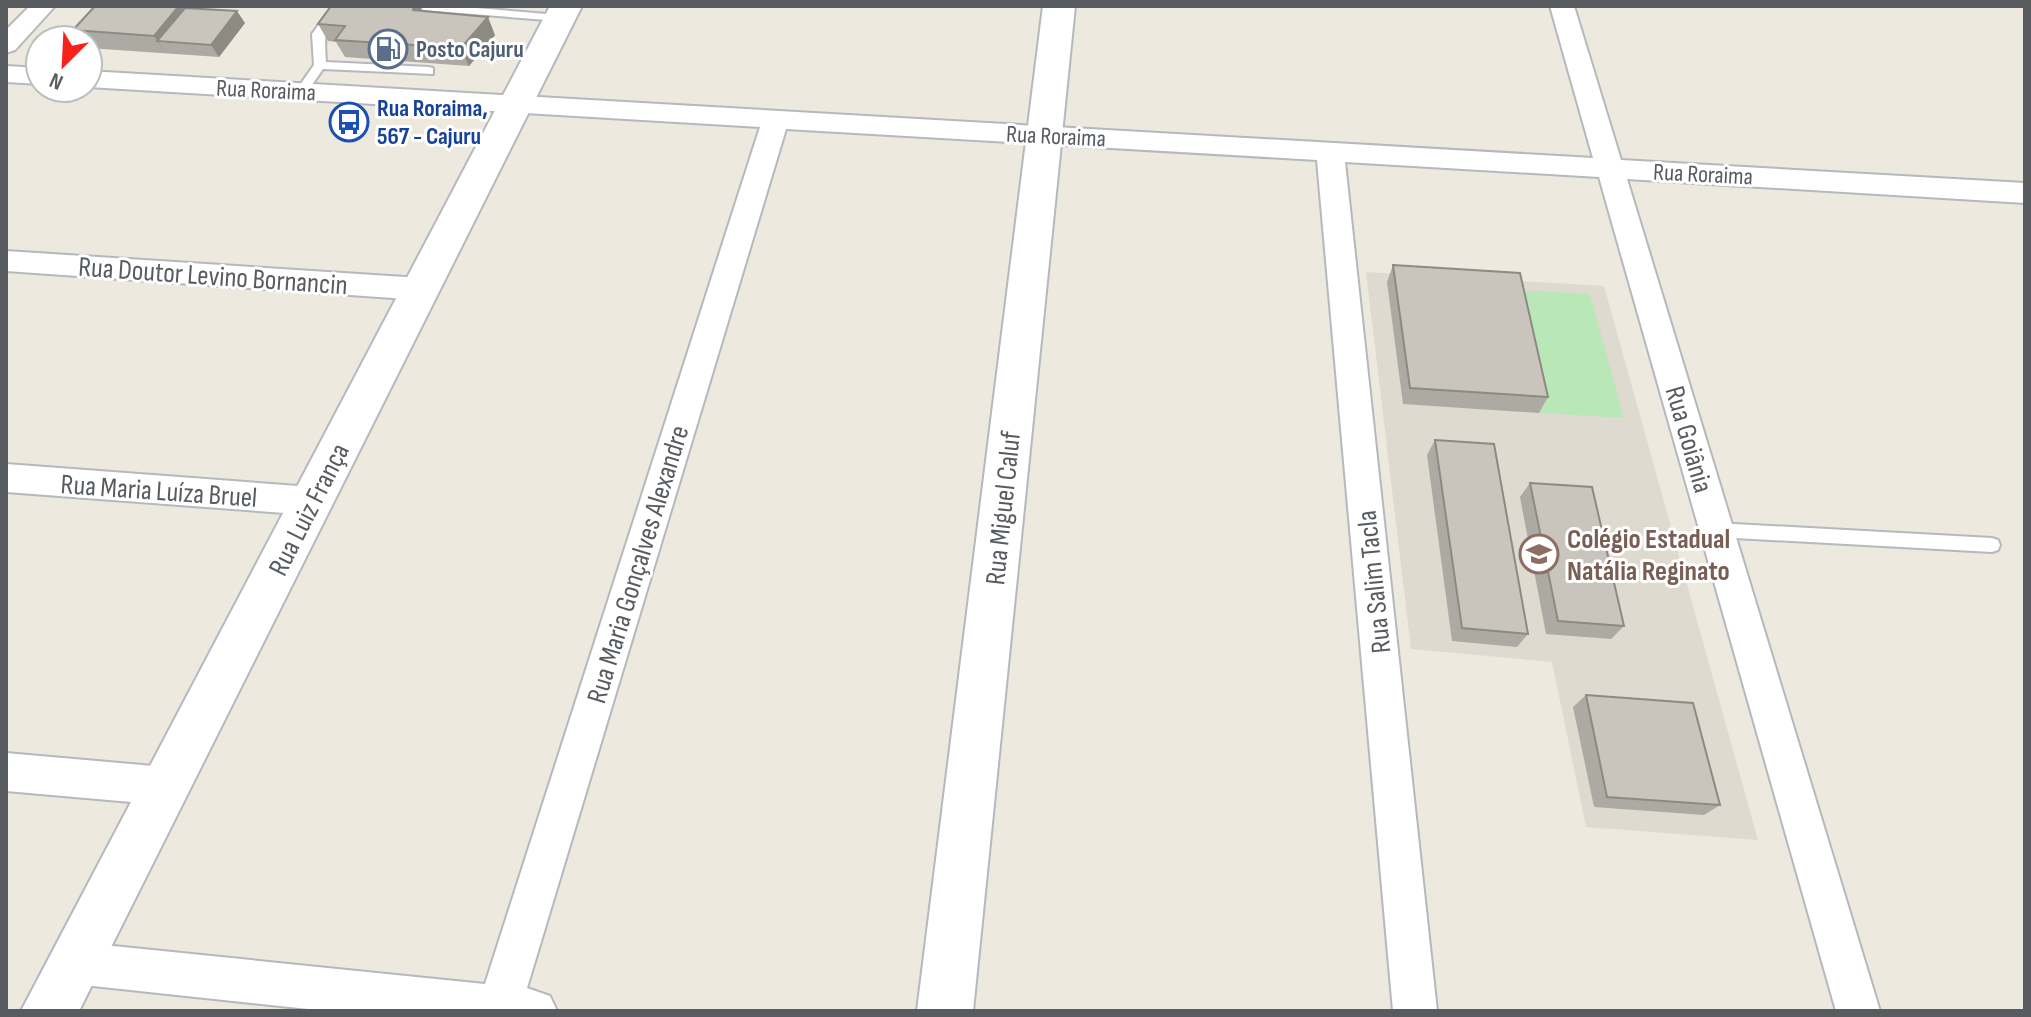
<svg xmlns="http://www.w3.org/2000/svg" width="2031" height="1017" font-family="'Sofia Sans Condensed',sans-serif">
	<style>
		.education { fill: #dfdacf }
		.green { fill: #bae7b8 }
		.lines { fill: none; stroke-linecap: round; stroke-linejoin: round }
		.lane-casing { stroke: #b5b8bd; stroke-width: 4 }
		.street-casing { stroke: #b5b8bd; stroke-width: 4 }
		.secondary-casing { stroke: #b5b9bf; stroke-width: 4 }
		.lane { fill: #fff; fill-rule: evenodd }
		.street { fill: #fff; fill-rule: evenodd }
		.secondary { fill: #fff; fill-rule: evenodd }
		.wall { fill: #ada9a3 }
		.shaded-wall { fill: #8d8a84 }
		.building { fill: #c9c5bd; stroke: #8d8a84; stroke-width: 2 }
		.labels { text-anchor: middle; stroke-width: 6; stroke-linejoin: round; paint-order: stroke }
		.far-service-label { font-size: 24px; font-weight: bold; fill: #4e5e75; stroke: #fff; text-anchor: start }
		.far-street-label { font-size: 24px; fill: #585c61; stroke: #fff }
		.far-transit-label { font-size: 24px; font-weight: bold; fill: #164399; stroke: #fff; text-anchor: start }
		.street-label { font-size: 28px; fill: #585c61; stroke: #fff }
		.education-label { font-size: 28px; font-weight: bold; fill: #785e54; stroke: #fff; text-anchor: start }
	</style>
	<rect width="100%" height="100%" fill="#ede9de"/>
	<!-- education -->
	<path class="education" d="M 1366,272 L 1604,286 L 1758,840 L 1586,827 L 1552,662 L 1411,649 Z"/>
	<!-- green -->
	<path class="green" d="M 1512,290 L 1590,294 L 1624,418 L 1539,413 Z"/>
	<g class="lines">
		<defs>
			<path id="lane" d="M 342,6 L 356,6 C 327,32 323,18 326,62 L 429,67 L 433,68 L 433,74 L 323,69 L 305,95 L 297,95 L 295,92 L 314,65 L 312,34 L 323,19 Z
				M 404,6 L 453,6 L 559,15 L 565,18 L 559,21 L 410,9 Z
				M 1716,523 L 1992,538 L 1998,540 L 2000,545 L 1998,550 L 1992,552 L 1716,537 L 1710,535 L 1708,530 L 1710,525 Z"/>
			<path id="street" d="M 30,6 L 55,6 L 15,50 L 6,53 L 6,30 Z
				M 1550,6 L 1574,6 L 1621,160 L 2025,183 L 2025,203 L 1627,179 L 1880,1011 L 1836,1011 L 1599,177 L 1345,162 L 1437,1011 L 1393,1011 L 1317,160 L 786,129 L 527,988 L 550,996 L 557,1011 L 327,1011 L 74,984 L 59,978 L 53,963 L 59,948 L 74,942 L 485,984 L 760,127 L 88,87 L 88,71 L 1593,158 Z
				M 6,66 L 40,68 L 40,84 L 6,82 Z
				M 6,251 L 421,278 L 432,281 L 436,289 L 432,297 L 421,300 L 6,271 Z
				M 6,464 L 312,487 L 324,491 L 329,501 L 324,511 L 312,515 L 6,492 Z
				M 6,753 L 165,767 L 179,772 L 185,786 L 179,800 L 165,805 L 6,791 Z"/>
			<path id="secondary" d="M 550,6 L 582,6 L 79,1011 L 21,1011 Z
				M 1043,6 L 1075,6 L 973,1011 L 917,1011 Z"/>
		</defs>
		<!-- lane casing -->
		<use href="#lane" class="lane-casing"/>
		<!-- street casing -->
		<use href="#street" class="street-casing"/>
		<!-- secondary casing -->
		<use href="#secondary" class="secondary-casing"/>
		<!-- lane -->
		<use href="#lane" class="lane"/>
		<!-- street -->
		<use href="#street" class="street"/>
		<!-- secondary -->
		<use href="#secondary" class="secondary"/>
	</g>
	<!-- wall -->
	<path class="wall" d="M 95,6 L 184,6 L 185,8 L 245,23 L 219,57 L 88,48 L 88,40 L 80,40 L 73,30 Z
		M 420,6 L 423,11 L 495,35 L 469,66 L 345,57 L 336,42 L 328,41 L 318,24 Z
		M 1393,265 L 1548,397 L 1539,413 L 1403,404 L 1387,282 Z
		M 1435,440 L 1528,634 L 1517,647 L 1452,641 L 1427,455 Z
		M 1530,483 L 1624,626 L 1611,639 L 1546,634 L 1520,497 Z
		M 1586,695 L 1720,805 L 1704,815 L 1594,807 L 1573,707 Z"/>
	<!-- shaded-wall -->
	<path class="shaded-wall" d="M 179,6 L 184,6 L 193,20 L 157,41 L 166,53 L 154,36 Z
		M 414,6 L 420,6 L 425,16 L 413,10 Z
		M 237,11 L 245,23 L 219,57 L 211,45 Z
		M 488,17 L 495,35 L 469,66 L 461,48 Z"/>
	<!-- building -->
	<path class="building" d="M 95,6 L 179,6 L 154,36 L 73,30 Z
		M 331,6 L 414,6 L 413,10 L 488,17 L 461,48 L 335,40 L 345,26 L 318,24 Z
		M 185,8 L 237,11 L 211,45 L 157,41 Z
		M 1393,265 L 1520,273 L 1548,397 L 1410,388 Z
		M 1435,440 L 1494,444 L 1528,634 L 1462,628 Z
		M 1530,483 L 1592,487 L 1624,626 L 1558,621 Z
		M 1586,695 L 1693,703 L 1720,805 L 1607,797 Z"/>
	<!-- icons -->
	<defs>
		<symbol id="fuel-ring" viewBox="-11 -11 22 22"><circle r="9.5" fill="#fff" stroke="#5c6f8a" stroke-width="1.5"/><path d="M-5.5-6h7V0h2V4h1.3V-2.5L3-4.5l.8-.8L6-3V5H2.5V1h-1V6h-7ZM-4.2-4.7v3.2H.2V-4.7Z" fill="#5c6f8a"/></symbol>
		<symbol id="bus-ring" viewBox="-11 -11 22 22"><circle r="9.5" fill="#fff" stroke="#1a4fb4" stroke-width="1.5"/><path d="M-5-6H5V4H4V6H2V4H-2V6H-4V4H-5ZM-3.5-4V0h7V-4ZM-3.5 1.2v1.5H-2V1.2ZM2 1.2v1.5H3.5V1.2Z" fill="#1a4fb4"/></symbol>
		<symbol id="school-ring" viewBox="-11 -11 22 22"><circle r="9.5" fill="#fff" stroke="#8d6e63" stroke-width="1.5"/><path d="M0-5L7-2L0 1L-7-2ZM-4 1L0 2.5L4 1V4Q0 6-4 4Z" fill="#8d6e63"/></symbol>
	</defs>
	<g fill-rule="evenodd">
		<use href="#fuel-ring" x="366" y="27" width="44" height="44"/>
		<use href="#bus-ring" x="327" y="100" width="44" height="44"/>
		<use href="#school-ring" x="1517" y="532" width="44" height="44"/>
	</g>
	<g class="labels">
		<!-- far-service labels -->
		<g class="far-service-label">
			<text x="416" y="57">Posto Cajuru</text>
		</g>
		<!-- far-street labels -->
		<g class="far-street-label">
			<text transform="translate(266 90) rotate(3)" y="8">Rua Roraima</text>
			<text transform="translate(1056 136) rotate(3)" y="8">Rua Roraima</text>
			<text transform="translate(1703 174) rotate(3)" y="8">Rua Roraima</text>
		</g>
		<!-- far-transit labels -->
		<g class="far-transit-label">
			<text x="377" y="116">Rua Roraima,<tspan x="377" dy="28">567 - Cajuru</tspan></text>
		</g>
		<!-- street labels -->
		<g class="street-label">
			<text transform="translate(213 275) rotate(4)" y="10">Rua Doutor Levino Bornancin</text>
			<text transform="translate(1690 439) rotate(74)" y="10">Rua Goiânia</text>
			<text transform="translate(159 490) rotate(4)" y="10">Rua Maria Luíza Bruel</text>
			<text transform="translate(1002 508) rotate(-84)" y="10">Rua Miguel Caluf</text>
			<text transform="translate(308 509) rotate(-63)" y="10">Rua Luiz França</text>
			<text transform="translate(637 564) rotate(-73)" y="10">Rua Maria Gonçalves Alexandre</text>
			<text transform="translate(1373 582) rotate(-96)" y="10">Rua Salim Tacla</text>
		</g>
		<!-- education labels -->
		<g class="education-label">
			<text x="1567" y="548">Colégio Estadual<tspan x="1567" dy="32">Natália Reginato</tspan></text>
		</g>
	</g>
	<!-- border -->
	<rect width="2031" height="1017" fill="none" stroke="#585c61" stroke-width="16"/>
	<!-- north arrow -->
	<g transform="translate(64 64) rotate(204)"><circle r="38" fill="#ffffff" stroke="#bcbec0" stroke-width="2"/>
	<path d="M0-6L14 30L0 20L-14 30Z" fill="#f6211a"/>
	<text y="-12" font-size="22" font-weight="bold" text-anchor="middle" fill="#585c61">N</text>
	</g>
</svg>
